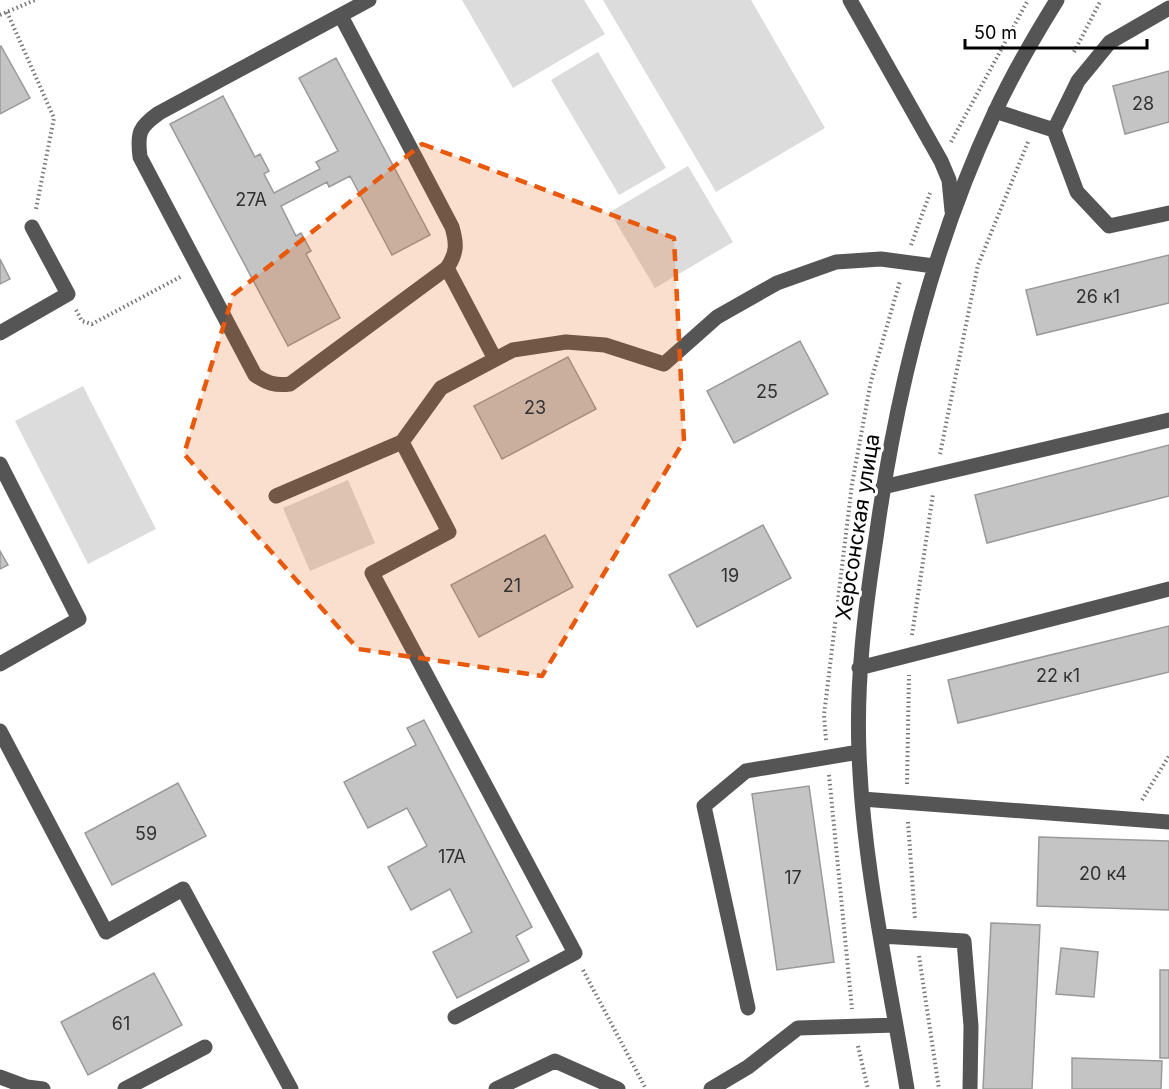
<svg xmlns="http://www.w3.org/2000/svg" width="1169" height="1089" font-family="Inter,sans-serif">
	<style>
		.green { fill: #dcdcdc }
		.building { fill: #c4c4c4; stroke: #999; stroke-width: 1.5 }
		.lines { fill: none; stroke-linecap: round; stroke-linejoin: round }
		.path { stroke: #777; stroke-width: 4; stroke-dasharray: 1.5 3; stroke-linecap: butt }
		.minor { stroke: #555; stroke-width: 15 }
		.marked { fill: #e8590c; fill-opacity: 0.2; stroke: #e8590c; stroke-width: 4.5; stroke-dasharray: 12 8; stroke-linejoin: round }
		.labels { text-anchor: middle; stroke-width: 6; stroke-linejoin: round; paint-order: stroke }
		.number-label { font-size: 18px; fill: #313131 }
		.street-label { font-size: 21px; fill: #000; stroke: #fff }
	</style>
	<rect width="100%" height="100%" fill="#fff"/>
	<!-- green -->
	<path class="green" d="M 462,0 L 584,0 L 605,34 L 513,88 Z
		M 603,0 L 751,0 L 825,128 L 716,192 Z
		M 598,52 L 666,168 L 619,195 L 551,80 Z
		M 688,166 L 733,242 L 655,288 L 610,212 Z
		M 83,386 L 156,529 L 88,564 L 15,421 Z
		M 348,480 L 375,543 L 310,571 L 283,508 Z"/>
	<!-- building -->
	<path class="building" d="M 1,46 L 30,98 L 0,114 L 0,47 Z
		M 336,58 L 430,235 L 392,255 L 350,176 L 329,187 L 327,182 L 281,206 L 296,236 L 301,233 L 311,251 L 306,254 L 340,318 L 288,346 L 170,124 L 223,96 L 255,157 L 260,154 L 269,171 L 264,174 L 274,193 L 320,169 L 316,162 L 338,151 L 299,78 Z
		M 1169,71 L 1169,122 L 1125,134 L 1113,86 Z
		M 1169,255 L 1169,303 L 1037,335 L 1026,290 Z
		M 0,259 L 10,279 L 0,284 Z
		M 800,341 L 828,394 L 734,443 L 707,391 Z
		M 568,357 L 596,409 L 502,459 L 474,406 Z
		M 1169,445 L 1169,496 L 987,543 L 975,495 Z
		M 763,525 L 791,578 L 697,627 L 669,575 Z
		M 545,535 L 573,587 L 479,637 L 451,585 Z
		M 0,551 L 8,565 L 0,569 Z
		M 1169,626 L 1169,672 L 958,723 L 948,680 Z
		M 424,720 L 532,927 L 516,936 L 529,961 L 457,998 L 433,952 L 472,932 L 450,889 L 411,910 L 388,867 L 427,846 L 407,808 L 368,828 L 344,782 L 416,745 L 407,728 Z
		M 178,783 L 206,836 L 112,885 L 85,833 Z
		M 809,786 L 834,962 L 777,970 L 752,794 Z
		M 1039,837 L 1169,841 L 1169,910 L 1037,906 Z
		M 991,923 L 1040,925 L 1032,1089 L 983,1089 Z
		M 1061,948 L 1098,952 L 1094,997 L 1056,994 Z
		M 1160,970 L 1169,970 L 1169,1058 L 1160,1058 Z
		M 154,973 L 182,1025 L 88,1075 L 61,1022 Z
		M 1072,1058 L 1162,1061 L 1161,1089 L 1072,1089 Z"/>
	<g class="lines">
		<!-- path -->
		<path class="path" d="M 7,12 L 54,118 L 36,209
			M 0,15 L 35,0
			M 1074,52 L 1101,0
			M 951,142 L 1028,0
			M 911,245 L 930,193
			M 76,310 L 82,321 L 92,324 L 182,276
			M 940,454 L 978,265 L 1028,142
			M 912,635 L 933,494
			M 826,740 L 824,715 L 852,484 L 871,381 L 900,281
			M 829,775 L 852,1009
			M 907,784 L 909,675
			M 1142,800 L 1169,756
			M 908,822 L 915,919
			M 919,956 L 939,1089
			M 583,970 L 646,1089
			M 858,1046 L 868,1089"/>
		<!-- minor -->
		<path class="minor" d="M 850,0 L 941,161 L 949,180 L 952,211
			M 341,16 L 452,227 C 457,244 457,253 447,268 L 290,384 C 275,386 267,383 255,375 L 140,157 C 137,133 139,127 159,113 L 369,0
			M 995,111 L 1054,130 L 1077,192 L 1109,226 L 1169,213
			M 1054,130 L 1078,81 L 1110,42 L 1169,8
			M 447,268 L 495,359
			M 0,333 L 68,294 L 32,227
			M 0,464 L 79,619 L 0,664
			M 883,487 L 1169,420
			M 276,496 L 402,442
			M 859,668 L 1169,589
			M 0,731 L 106,932 L 183,889 L 291,1089
			M 862,799 L 1169,822
			M 881,936 L 964,941 L 971,1026 L 970,1089
			M 748,1008 L 704,806 L 746,771 L 859,752
			M 455,1017 L 575,953 L 372,573 L 449,532 L 402,442 L 441,388 L 513,350 L 566,342 L 605,345 L 664,364 L 717,317 L 777,283 L 836,262 L 881,259 L 934,266
			M 0,1077 L 27,1087 L 43,1089
			M 125,1089 L 205,1047
			M 496,1089 L 555,1061 L 618,1089
			M 711,1089 L 748,1067 L 798,1028 L 896,1025
			M 907,1089 C 889,979 863,865 859,753 C 856,680 865,610 876,538 C 896,393 931,248 994,114 C 1012,75 1034,37 1057,0"/>
	</g>
	<!-- marked area -->
	<path class="marked" d="M 422,144 L 674,238 L 684,441 L 542,676 L 358,649 L 184,454 L 233,295 Z"/>
	<g class="labels">
		<!-- number labels -->
		<g class="number-label">
			<text x="1143" y="110">28</text>
			<text x="251" y="206">27А</text>
			<text x="1098" y="303">26 к1</text>
			<text x="767" y="398">25</text>
			<text x="535" y="414">23</text>
			<text x="730" y="582">19</text>
			<text x="512" y="592">21</text>
			<text x="1058" y="682">22 к1</text>
			<text x="146" y="840">59</text>
			<text x="452" y="863">17А</text>
			<text x="1103" y="880">20 к4</text>
			<text x="793" y="884">17</text>
			<text x="121" y="1030">61</text>
		</g>
		<!-- street labels -->
		<g class="street-label">
			<text transform="translate(858 527) rotate(-81)" y="7">Херсонская улица</text>
		</g>
	</g>
	<!-- scale -->
	<path d="M965 39v9h182v-9" fill="none" stroke="#000000" stroke-width="3"/>
	<text x="974" y="39" font-size="18" fill="#000000" stroke="#ffffff" stroke-width="4.5" paint-order="stroke">50 m</text>
</svg>
